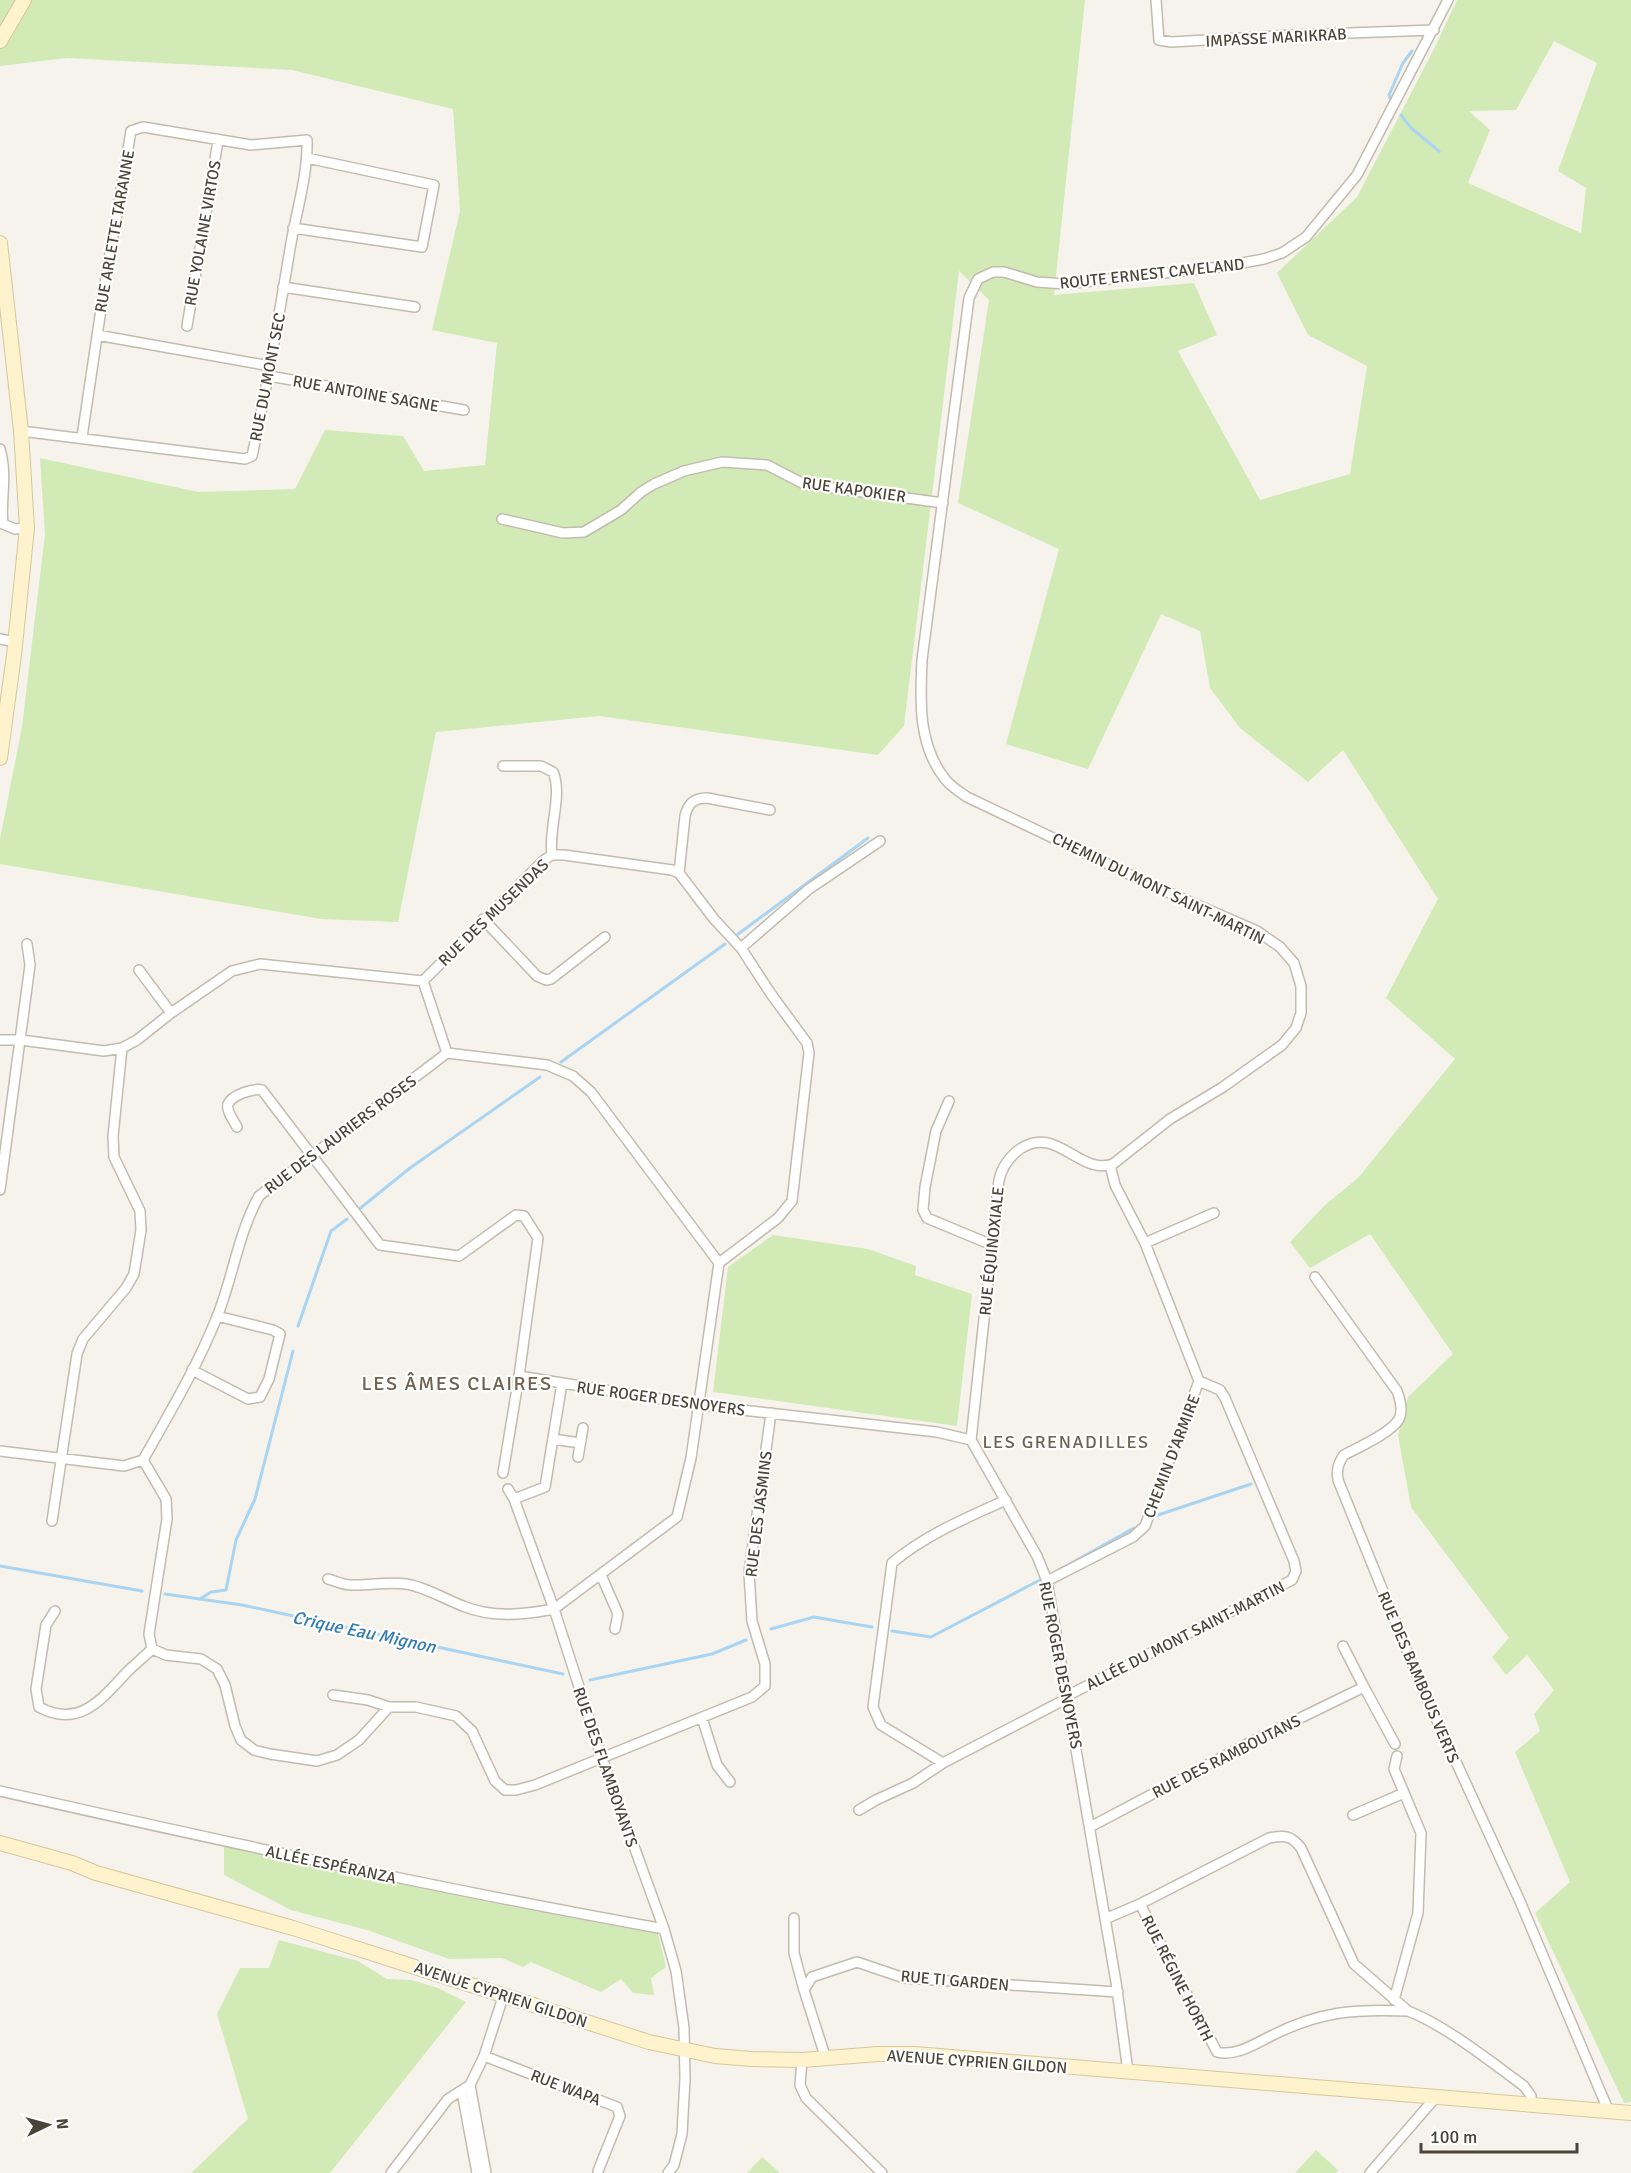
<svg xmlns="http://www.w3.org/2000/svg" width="1631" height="2173" font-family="Signika,sans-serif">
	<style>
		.green { fill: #d2eab5; fill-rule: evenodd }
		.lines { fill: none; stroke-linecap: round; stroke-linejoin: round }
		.stream { stroke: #a9d4f2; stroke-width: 3 }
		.street-casing { stroke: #c2bbae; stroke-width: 12 }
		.secondary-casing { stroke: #d6c79b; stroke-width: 16 }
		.street { stroke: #fff; stroke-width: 9 }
		.secondary { stroke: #fff3cd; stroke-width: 14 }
		.labels { text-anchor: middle; stroke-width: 4.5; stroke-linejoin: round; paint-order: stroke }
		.street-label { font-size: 16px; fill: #4b4439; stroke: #fff }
		.neighbourhood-label { font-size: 18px; letter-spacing: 1.5px; fill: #6e6250; stroke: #fff }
		.water-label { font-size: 18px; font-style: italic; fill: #2e7ab2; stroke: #fff }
		.quarter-label { font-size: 20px; letter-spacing: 1.5px; fill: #6e6250; stroke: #fff }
	</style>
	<rect width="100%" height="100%" fill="#f6f3ec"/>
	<!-- green -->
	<path class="green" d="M 0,0 L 1085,0 L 1054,295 L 1194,283 L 1217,335 L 1178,351 L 1260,500 L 1350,474 L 1367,366 L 1308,335 L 1277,273 L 1357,197 L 1434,49 L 1457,0 L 1631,0 L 1631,2102 L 1624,2103 L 1535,1913 L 1570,1882 L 1515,1752 L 1540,1731 L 1534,1714 L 1554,1690 L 1527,1655 L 1506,1675 L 1492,1657 L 1509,1638 L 1411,1507 L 1398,1435 L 1408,1397 L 1453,1354 L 1370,1234 L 1310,1268 L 1290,1242 L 1325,1205 L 1358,1178 L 1455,1059 L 1386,998 L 1438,899 L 1343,750 L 1308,782 L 1240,728 L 1210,688 L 1200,631 L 1161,614 L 1088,769 L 1006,744 L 1059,549 L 958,503 L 989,300 L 959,271 L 904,726 L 878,755 L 599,716 L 436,732 L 398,922 L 321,919 L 0,864 L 0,839 L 22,727 L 45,534 L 40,458 L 198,492 L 295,489 L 325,430 L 403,436 L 424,471 L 485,465 L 497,343 L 432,330 L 460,211 L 453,109 L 292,70 L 67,58 L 0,66 ZM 1554,41 L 1597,63 L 1558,171 L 1586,188 L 1581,233 L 1468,183 L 1490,130 L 1469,111 L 1516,110 Z
		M 773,1235 L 868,1249 L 916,1266 L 915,1275 L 972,1294 L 957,1426 L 713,1392 L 728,1267 Z
		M 224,1846 L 502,1905 L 658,1934 L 666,1967 L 651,1978 L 654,1995 L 633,1993 L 621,1979 L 601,1992 L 531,1962 L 523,1967 L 502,1958 L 449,1959 L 367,1930 L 291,1910 L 224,1875 Z
		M 279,1940 L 358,1961 L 387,1979 L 411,1980 L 438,1988 L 466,2002 L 330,2173 L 191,2173 L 248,2119 L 217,2014 L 240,1968 L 269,1968 Z
		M 1316,2150 L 1338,2170 L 1336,2173 L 1295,2173 Z
		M 762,2157 L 780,2173 L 747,2173 Z"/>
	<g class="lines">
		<!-- stream -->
		<path class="stream" d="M 1391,101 L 1389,95 L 1403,63 L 1412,51
			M 1401,115 L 1411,128 L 1439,151
			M 738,934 L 868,838
			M 561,1062 L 725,944
			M 358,1210 L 410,1168 L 540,1077
			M 298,1326 L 331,1231 L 347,1219
			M 1152,1517 L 1251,1484
			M 0,1566 L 142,1591
			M 1052,1574 L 1134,1528
			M 165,1594 L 242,1605 L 563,1674
			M 200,1599 L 211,1592 L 226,1590 L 236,1540 L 255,1499 L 293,1351
			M 771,1629 L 814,1617 L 872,1627
			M 892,1631 L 931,1637 L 1040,1580
			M 590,1680 L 712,1654 L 746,1640"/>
		<defs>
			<path id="street" d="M 1156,0 L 1159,40 L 1171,42 L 1292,35 L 1434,30
				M 293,228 L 422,247 L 434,185 L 307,158
				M 283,287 L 415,307
				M 187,326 L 218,141
				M 97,335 L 270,366
				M 269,376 L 464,410
				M 21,431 L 245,459 L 252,456 C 268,385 279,314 291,243 C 297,209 308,174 307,140 L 251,145 L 143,127 L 131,131 L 104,289 L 82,437
				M 0,449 C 8,476 0,502 3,524 L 15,529 L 27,528
				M 502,519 L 563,533 L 584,532 L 621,510 L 641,492 L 654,484 L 684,471 L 722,462 L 767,465 L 804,484 L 943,503
				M 0,639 L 16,642
				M 503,766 L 541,766 L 553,772 C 563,795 548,829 552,855
				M 679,873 L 685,816 C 688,804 693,798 707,798 L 770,810
				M 483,919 L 537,976 L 546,980 L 551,979 L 605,937
				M 741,948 L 809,889 L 880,841
				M 139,970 L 171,1013
				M 423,981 L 544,860 L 552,855 L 564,855 L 672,870 L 679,873 L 714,919 L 741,948 L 771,994 L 807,1043 L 809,1053 L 792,1201 L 778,1218 L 719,1263
				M 423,981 L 447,1053
				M 0,1040 L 21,1040 L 104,1051 L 122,1048 L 137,1040 L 171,1013 L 232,971 L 260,964 L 423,981
				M 949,1101 L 936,1131 L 925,1187 L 923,1210 L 927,1218 L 992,1245
				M 237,1127 C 234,1121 226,1111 228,1104 C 232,1095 253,1088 262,1090 L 380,1245 L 459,1256 L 516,1215 L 524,1216 L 538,1238 L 519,1376 L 503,1473
				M 1110,1165 L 1115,1185 L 1145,1243 L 1199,1381
				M 0,1190 L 30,965 L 27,944
				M 1145,1243 L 1214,1213
				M 1315,1277 L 1397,1391 C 1400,1399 1403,1411 1399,1419 C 1391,1433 1359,1447 1344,1455 C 1338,1463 1336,1470 1338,1480 L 1423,1690 L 1519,1899 L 1609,2112
				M 192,1370 L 248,1399 L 260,1397 L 269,1379 L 280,1334 L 273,1330 L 217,1316
				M 519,1376 L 698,1405 L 937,1432 L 971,1440 L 1037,1556 L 1047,1581 L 1116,1982 L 1128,2072
				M 553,1439 L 580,1443
				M 971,1440 L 999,1180 C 1002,1167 1009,1157 1020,1149 C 1056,1124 1080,1176 1113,1164 L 1170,1119 L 1223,1087 L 1282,1045 L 1296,1028 L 1301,1013 L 1301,986 L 1294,963 L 1280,947 L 1257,931 L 1156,887 L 967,797 C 960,792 950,786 945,779 C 918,745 920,701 922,660 L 969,298 L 978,279 L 993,272 L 1004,272 L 1037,282 L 1065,284 L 1220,267 L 1264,259 L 1282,253 L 1306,237 L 1357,175 L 1448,0
				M 0,1451 L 124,1466 L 143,1460 C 169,1414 197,1367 217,1317 C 233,1277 238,1234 259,1196 L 447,1053 L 547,1065 L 573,1076 L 591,1092 L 719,1263
				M 578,1457 L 583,1428
				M 143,1460 L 166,1499 L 167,1519 L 149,1634 L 152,1649 L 166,1655 L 201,1659 L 217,1669 L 225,1685 L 235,1726 L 241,1740 L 254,1750 L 270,1754 L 317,1761 L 337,1755 L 359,1740 L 389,1707 L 416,1707 L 456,1716 L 472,1731 L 495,1781 L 505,1790 L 516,1790 L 535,1785 L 752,1697 L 765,1686 L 765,1664 L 752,1621 L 749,1573 L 771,1413
				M 508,1489 L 514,1499 L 554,1609 L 602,1758 L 664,1929 L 676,1971 L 684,2028 L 685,2079 L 682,2134 L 674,2165 L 668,2173
				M 514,1499 L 545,1487 L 562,1383
				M 52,1521 L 77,1354 L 83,1339 L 126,1288 L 134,1274 L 141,1230 L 140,1211 L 114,1157 L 113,1136 L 122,1048
				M 601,1575 L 618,1614 L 615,1629
				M 328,1579 C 335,1581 343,1585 351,1585 C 369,1586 388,1581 406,1584 C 426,1587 444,1599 463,1606 C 492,1618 523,1615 554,1609 L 677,1517 L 691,1458 L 719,1263
				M 1047,1581 L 1133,1537 L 1145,1526 L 1199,1381
				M 55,1611 L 46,1625 L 36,1689 L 39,1707 C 79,1729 102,1699 127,1672 C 135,1664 144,1657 152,1649
				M 1343,1646 L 1364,1687
				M 333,1695 L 368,1700 L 389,1707
				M 702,1718 L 717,1765 L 730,1782
				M 943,1763 L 881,1725 L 873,1707 L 892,1563 C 925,1535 966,1518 1006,1500
				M 0,1791 C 221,1841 441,1889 664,1929
				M 859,1810 L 876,1800 L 913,1783 L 943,1763 L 1062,1701 L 1067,1696 L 1292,1580 L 1296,1571 L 1294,1561 L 1225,1398 L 1220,1390 L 1199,1381
				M 1353,1815 L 1404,1793
				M 1090,1827 L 1247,1744 L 1364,1687 L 1395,1744
				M 1140,1904 L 1217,2052 C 1236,2057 1256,2043 1273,2035 C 1321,2011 1355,2009 1408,2011 C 1445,2025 1491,2062 1524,2086 L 1531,2096 L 1531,2105
				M 794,1918 L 794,1953 L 804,1990 L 826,2059
				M 1105,1919 L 1140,1904 L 1269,1838 C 1284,1835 1291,1835 1301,1848 L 1354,1964 L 1408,2011
				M 804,1990 L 812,1977 L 857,1962 L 904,1978 L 1118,1992
				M 1394,2000 L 1418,1913 L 1421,1833 L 1394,1769 L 1397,1756
				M 484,2056 L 617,2107 L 620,2116 L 598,2171
				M 802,2060 L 800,2085 L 806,2098 L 882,2173
				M 470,2085 L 486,2173
				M 462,2092 L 477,2173
				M 391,2173 L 448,2099 L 470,2085 L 484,2056 L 504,1994
				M 1370,2173 L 1436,2097"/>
			<path id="secondary" d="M 0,41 L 24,0
				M 0,243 L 21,431 L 27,528 L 14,655 L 0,758
				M 0,1843 L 72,1863 L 96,1873 L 293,1928 L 649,2042 L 715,2056 L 752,2059 L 802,2060 L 878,2054 L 915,2054 L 1631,2113"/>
		</defs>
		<!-- street casing -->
		<use href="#street" class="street-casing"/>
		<!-- secondary casing -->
		<use href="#secondary" class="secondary-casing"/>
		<!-- street -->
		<use href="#street" class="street"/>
		<!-- secondary -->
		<use href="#secondary" class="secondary"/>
	</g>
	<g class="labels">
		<!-- street labels -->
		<g class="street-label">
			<text transform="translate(1276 37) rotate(-3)" y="6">IMPASSE MARIKRAB</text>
			<text transform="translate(114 231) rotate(-80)" y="6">RUE ARLETTE TARANNE</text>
			<text transform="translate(202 233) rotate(-80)" y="6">RUE YOLAINE VIRTOS</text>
			<text transform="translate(1152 273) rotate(-6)" y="6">ROUTE ERNEST CAVELAND</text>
			<text transform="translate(267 377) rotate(-79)" y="6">RUE DU MONT SEC</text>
			<text transform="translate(366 393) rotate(10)" y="6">RUE ANTOINE SAGNE</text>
			<text transform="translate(854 489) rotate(8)" y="6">RUE KAPOKIER</text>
			<text transform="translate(1159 888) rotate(26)" y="6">CHEMIN DU MONT SAINT-MARTIN</text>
			<text transform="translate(493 912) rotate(-44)" y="6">RUE DES MUSENDAS</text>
			<text transform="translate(340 1134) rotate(-37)" y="6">RUE DES LAURIERS ROSES</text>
			<text transform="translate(991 1251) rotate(-84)" y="6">RUE ÉQUINOXIALE</text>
			<text transform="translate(661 1398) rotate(8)" y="6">RUE ROGER DESNOYERS</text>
			<text transform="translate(1171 1456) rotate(-69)" y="6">CHEMIN D'ARMIRE</text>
			<text transform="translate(758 1514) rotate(-83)" y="6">RUE DES JASMINS</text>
			<text transform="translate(1185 1635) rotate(-27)" y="6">ALLÉE DU MONT SAINT-MARTIN</text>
			<text transform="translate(1061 1665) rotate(79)" y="6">RUE ROGER DESNOYERS</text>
			<text transform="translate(1419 1677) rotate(67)" y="6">RUE DES BAMBOUS VERTS</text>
			<text transform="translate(1226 1756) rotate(-27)" y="6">RUE DES RAMBOUTANS</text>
			<text transform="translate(606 1767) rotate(71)" y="6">RUE DES FLAMBOYANTS</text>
			<text transform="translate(331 1864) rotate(12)" y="6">ALLÉE ESPÉRANZA</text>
			<text transform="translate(1178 1978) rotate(63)" y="6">RUE RÉGINE HORTH</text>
			<text transform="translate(955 1980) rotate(5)" y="6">RUE TI GARDEN</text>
			<text transform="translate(501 1994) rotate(18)" y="6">AVENUE CYPRIEN GILDON</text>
			<text transform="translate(977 2061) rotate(4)" y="6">AVENUE CYPRIEN GILDON</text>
			<text transform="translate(566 2087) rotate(21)" y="6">RUE WAPA</text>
		</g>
		<!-- neighbourhood labels -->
		<g class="neighbourhood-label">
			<text x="1066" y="1448">LES GRENADILLES</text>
		</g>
		<!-- water labels -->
		<g class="water-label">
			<text transform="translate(364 1632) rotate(12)" y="6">Crique Eau Mignon</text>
		</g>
		<!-- quarter labels -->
		<g class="quarter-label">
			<text x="457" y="1390">LES ÂMES CLAIRES</text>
		</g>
	</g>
	<!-- north arrow -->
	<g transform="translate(48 2125) rotate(85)" stroke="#ffffff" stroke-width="4.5" paint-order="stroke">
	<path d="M0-4.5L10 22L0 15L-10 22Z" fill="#4b4439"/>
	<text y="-9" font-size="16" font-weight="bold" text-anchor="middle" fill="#4b4439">N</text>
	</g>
	<!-- scale -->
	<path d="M1421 2143v9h156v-9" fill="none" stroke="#4b4439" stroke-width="3"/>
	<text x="1430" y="2143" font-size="18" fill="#4b4439" stroke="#ffffff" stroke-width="4.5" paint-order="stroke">100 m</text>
</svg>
